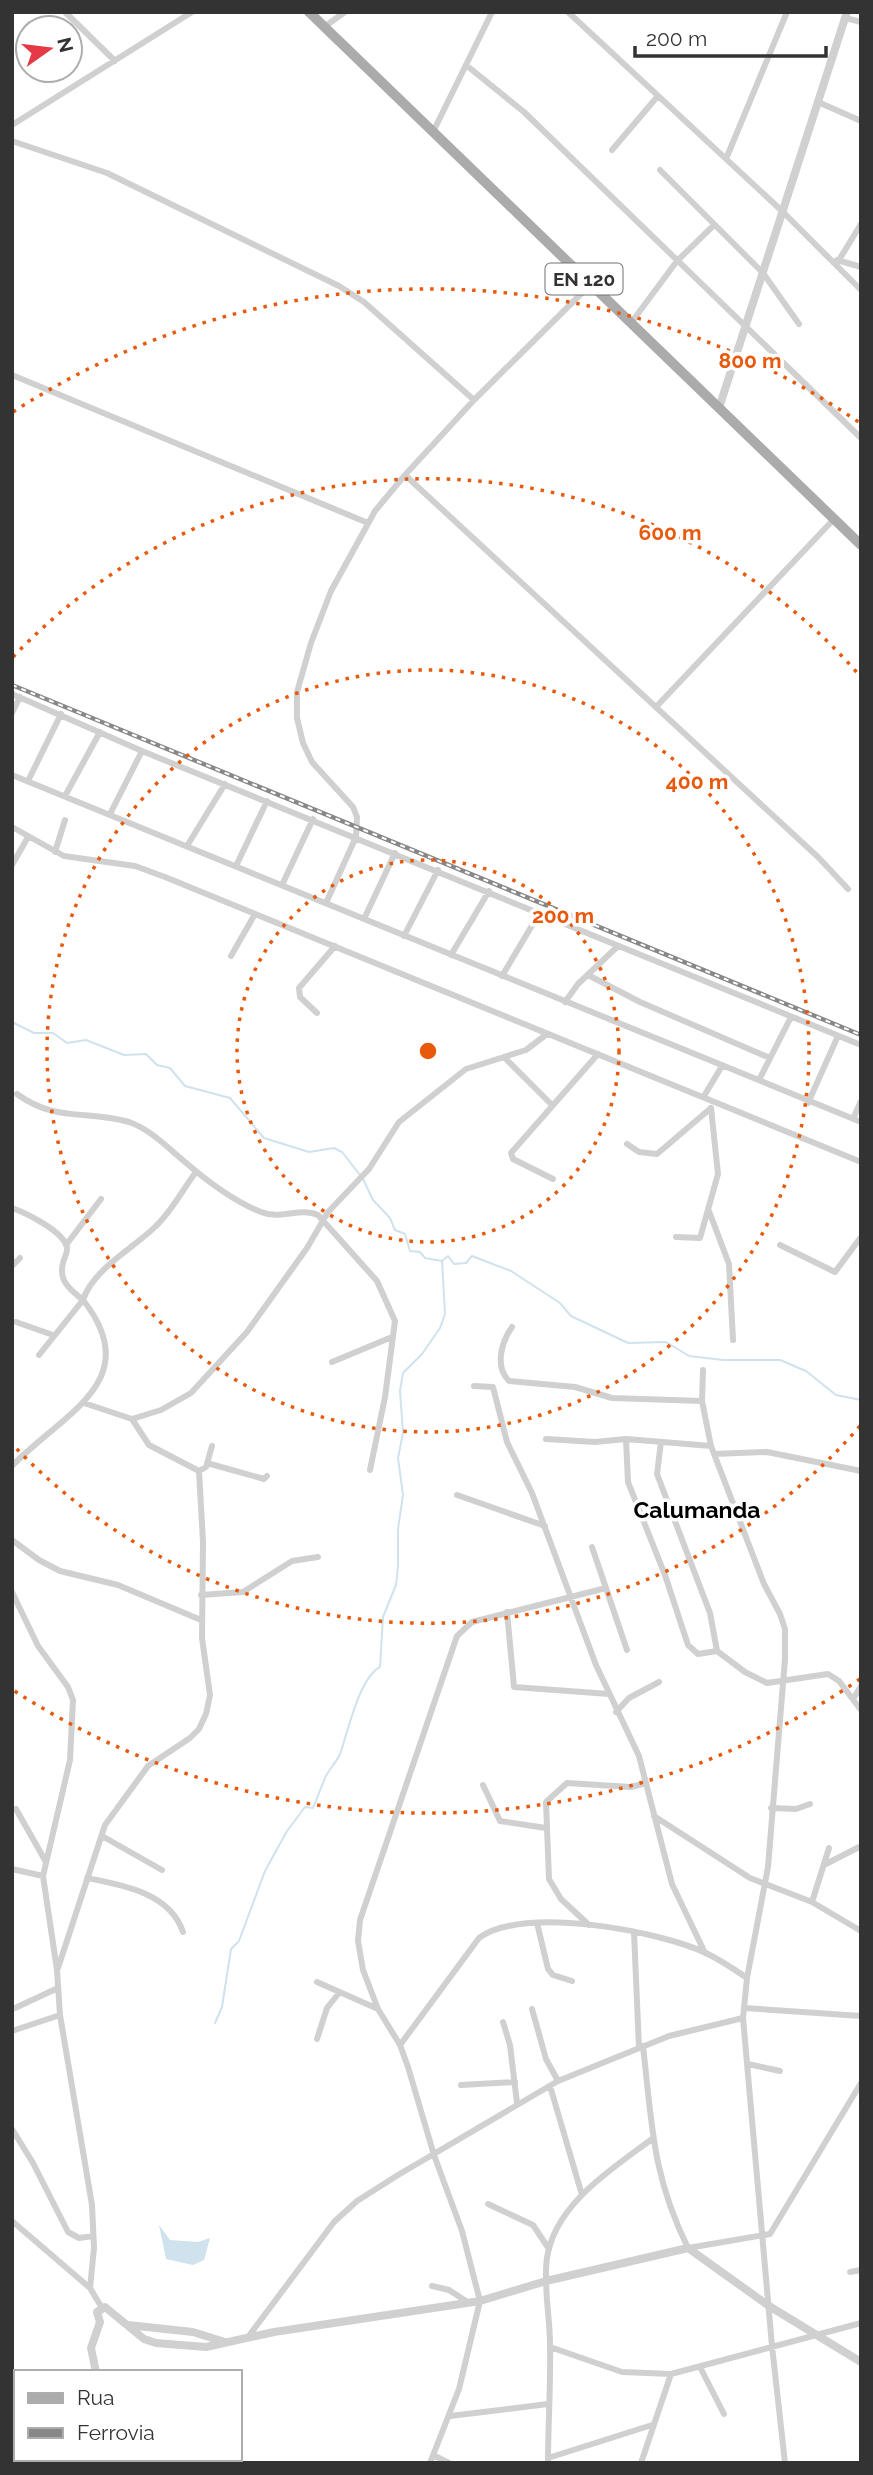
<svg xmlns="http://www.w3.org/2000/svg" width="873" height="2475" font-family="Raleway,sans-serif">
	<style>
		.water { fill: #cfe2ee }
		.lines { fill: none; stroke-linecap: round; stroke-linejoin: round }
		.stream { stroke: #cfe2ee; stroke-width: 2 }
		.minor { stroke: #d0d0d0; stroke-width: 6 }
		.tertiary { stroke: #d0d0d0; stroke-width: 8 }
		.primary { stroke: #ababab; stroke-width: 10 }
		.rail-casing { stroke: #888; stroke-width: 4.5 }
		.rail { stroke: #fff; stroke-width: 2; stroke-dasharray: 5; stroke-linecap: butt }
		.ring { fill: none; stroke: #e8590c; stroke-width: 3.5; stroke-dasharray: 3.5 7 }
		.labels { text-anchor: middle; stroke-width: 7; stroke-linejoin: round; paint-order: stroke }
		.shield { fill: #fff; stroke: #707070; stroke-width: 2 }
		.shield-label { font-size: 19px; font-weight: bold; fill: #333 }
		.neighbourhood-label { font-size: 23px; font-weight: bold; fill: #000; stroke: #fff }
		.centre { fill: #e8590c; stroke: #fff; stroke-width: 3.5 }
		.ring-label { font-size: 21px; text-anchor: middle; font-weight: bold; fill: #e8590c; stroke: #fff; stroke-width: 7; stroke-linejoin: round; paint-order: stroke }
	</style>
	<rect width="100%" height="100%" fill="#fff"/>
	<!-- water -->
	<path class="water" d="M 159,2225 L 170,2240 L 198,2242 L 210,2238 L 204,2260 L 193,2265 L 166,2259 Z"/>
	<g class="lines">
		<!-- stream -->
		<path class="stream" d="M 12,1022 L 34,1033 L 53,1033 L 67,1043 L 86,1040 L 124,1055 L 146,1054 L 157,1065 L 170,1068 L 185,1086 L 230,1098 L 264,1138 L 309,1152 L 334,1148 L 342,1152 L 360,1175
			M 363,1179 L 373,1200 L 390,1218 L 395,1230 L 405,1234 L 410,1251 L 420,1252 L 425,1258 L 442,1261 L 448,1256 L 454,1264 L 466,1263 L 472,1256 L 511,1271 L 560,1303 L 571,1316 L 628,1343 L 666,1342 L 689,1356 L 723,1360 L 780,1360 L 806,1371 L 836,1395 L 861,1400
			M 215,2023 L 222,2007 L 231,1949 L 239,1941 L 265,1871 L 287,1831 L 305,1807 L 313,1808 C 317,1798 321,1788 325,1778 C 329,1769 336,1763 340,1754 C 348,1732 359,1678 380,1667 L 383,1617 L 396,1585 L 398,1567 L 398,1529 L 403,1495 L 398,1458 L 403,1433 L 400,1391 L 403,1373 L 422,1354 L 440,1328 L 445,1314 L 442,1261"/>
		<!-- minor -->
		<path class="minor" d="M 65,12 L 115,61
			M 568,12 L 782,211 L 861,290
			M 845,18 L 861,22
			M 324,27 L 345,12
			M 466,65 L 524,112 L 861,438
			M 818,102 L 861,121
			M 12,125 L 192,12
			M 433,132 L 492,12
			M 12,141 L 107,173 L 339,286 L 364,302 L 474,400
			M 612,150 L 657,97
			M 726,159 L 787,12
			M 660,170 L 763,273 L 799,324
			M 837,260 L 861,267
			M 839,260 L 861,224
			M 631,323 L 677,261 L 714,225
			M 12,375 L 368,523
			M 405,475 L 819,858 L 848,889
			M 12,694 L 142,751 L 861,1045
			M 656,707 L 834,519
			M 12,713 L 20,697
			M 12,775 L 861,1122
			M 28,781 L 61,714
			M 65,796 L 100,732
			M 110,814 L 142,751
			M 12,827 L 64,856 L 135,866 L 165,877 L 861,1162
			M 187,846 L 225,784
			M 55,852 L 65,820
			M 12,865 L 28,837
			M 236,866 L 267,801
			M 282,885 L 313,819
			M 326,903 L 356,837 L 357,817 L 353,807 L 312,762 L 303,743 L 297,718 L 297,692 L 311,643 L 331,591 L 375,511 L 405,475 L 474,400 L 590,285
			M 364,919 L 395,853
			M 404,936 L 438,870
			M 451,955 L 489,891
			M 231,956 L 255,914
			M 588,975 L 640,1002 L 770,1058
			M 502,976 L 540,912
			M 565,1002 L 578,984 L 618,946
			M 317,1013 L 300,997 L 299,988 L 335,946
			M 504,1057 L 552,1105
			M 759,1080 L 791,1017
			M 17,1094 C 55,1122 86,1110 129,1122 C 150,1129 168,1148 185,1162 C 207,1181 233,1201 261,1212 C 280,1220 300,1207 318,1215 L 377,1281 L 395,1321 L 385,1397 L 370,1470
			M 704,1096 L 722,1066
			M 808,1103 L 838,1036
			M 853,1119 L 861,1101
			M 627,1144 L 639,1152 L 657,1154 L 711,1108
			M 553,1179 L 513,1159 L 511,1153 L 598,1054
			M 12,1208 C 26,1213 63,1231 67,1247 C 68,1252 64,1258 63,1263 C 58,1281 71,1290 83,1300 L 39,1355
			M 709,1211 L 729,1264 L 733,1340
			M 676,1237 L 700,1238 L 718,1174 L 711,1108
			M 66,1245 L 101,1199
			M 780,1245 L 835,1272 L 861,1237
			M 12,1266 L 20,1258
			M 16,1322 L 53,1335
			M 512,1327 C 502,1341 494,1366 509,1381 L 575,1387 L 612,1398 L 702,1401
			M 332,1362 L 392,1337
			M 703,1370 L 702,1401 L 711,1446 L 764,1584 L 780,1614 L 785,1629 L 785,1659 L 768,1867 L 747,1978 L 743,2018 L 772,2346 L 785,2463
			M 474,1386 L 493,1387 L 507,1442 L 532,1493 L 596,1665 L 639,1756 L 672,1884 L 705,1953
			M 84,1403 L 132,1419 L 161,1410 L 191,1393 L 247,1332 L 307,1248 L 328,1212 L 369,1169 L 399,1122 L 466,1069 L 526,1050 L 547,1034
			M 132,1419 L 149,1445 L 199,1471 L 206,1467 L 212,1446
			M 546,1439 L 595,1442 L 626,1439 L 711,1446
			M 626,1439 L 628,1482 L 665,1575 L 688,1645 L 698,1654 L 717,1651
			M 661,1442 L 657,1474 L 710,1613 L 717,1651 L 745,1672 L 767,1683 L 828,1674 L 839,1681 L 861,1710
			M 714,1454 L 767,1452 L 861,1471
			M 207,1463 L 264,1479 L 267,1476
			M 12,1466 C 62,1414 147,1381 83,1300 C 93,1269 134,1248 156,1226 C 172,1211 183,1189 196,1172
			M 457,1495 L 545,1526
			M 12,1540 L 39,1560 L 60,1571 L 118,1585 L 201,1620
			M 592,1547 L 627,1650
			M 12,1592 L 38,1646 L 68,1687 L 73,1700 L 70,1760 L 43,1876 L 57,1970 L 60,2015 L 92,2205 L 94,2248 L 90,2288
			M 201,1595 L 243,1592 L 292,1561 L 318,1557
			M 507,1612 L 514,1687 L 609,1694
			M 853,1699 L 861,1686
			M 616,1712 L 629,1698 L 659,1682
			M 483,1785 L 500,1821 L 546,1828
			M 771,1808 L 796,1809 L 810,1804
			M 16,1809 L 46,1862
			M 654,1816 L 750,1878 L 812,1902 L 861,1931
			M 102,1836 L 162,1870
			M 824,1865 L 861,1846
			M 12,1869 L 43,1876
			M 87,1878 C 123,1885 170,1893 183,1932
			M 812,1902 L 829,1848
			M 537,1923 L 548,1969 L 553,1975 L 572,1981
			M 589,1925 L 561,1899 L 549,1879 L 546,1802 L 567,1783 L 631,1787 L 646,1783
			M 634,1932 L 639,2048
			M 58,1968 L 105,1825 L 148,1766 L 190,1738 L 199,1729 L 206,1714 L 210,1695 L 202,1638 L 203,1542 L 199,1471
			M 317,1982 L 378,2009
			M 15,2008 L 58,1988
			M 744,2008 L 861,2016
			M 532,2009 L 546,2059 L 558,2081
			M 503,2022 L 510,2045 L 517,2103
			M 12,2031 L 60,2015
			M 317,2039 L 327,2008 L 339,1993
			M 400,2045 L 479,1938 C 523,1905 659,1931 706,1953 C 720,1960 734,1969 747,1978
			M 643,2046 C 652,2124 652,2175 688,2248 L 770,2234 L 861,2083
			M 748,2064 L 780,2071
			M 461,2085 L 515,2082
			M 550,2086 L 582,2195
			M 12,2129 L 33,2163 L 68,2232 L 79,2238 L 93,2236
			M 488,2204 L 533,2225 L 549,2249
			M 12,2221 L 90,2288 L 102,2308
			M 850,2272 L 861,2270
			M 432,2286 L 449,2290 L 469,2303
			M 248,2337 L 334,2222 L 357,2201 L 398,2175 L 558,2081 L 669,2036 L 743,2018
			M 550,2347 L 622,2372 L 671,2374 L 861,2323
			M 700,2367 L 724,2414
			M 450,2416 L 548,2404
			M 433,2455 L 449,2463
			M 548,2458 L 652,2425
			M 430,2463 L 459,2389 L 480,2301 L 462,2231 L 434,2155 L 408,2067 L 400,2045 L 378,2009 L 363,1970 L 358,1941 L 360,1920 L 457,1636 L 472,1622 L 606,1588
			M 548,2463 C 548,2423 551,2383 550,2344 C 550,2316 543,2286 547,2258 C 555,2204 612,2169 652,2139
			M 641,2463 L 671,2374"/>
		<!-- tertiary -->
		<path class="tertiary" d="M 719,408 L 847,12
			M 100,2322 L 97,2312 L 105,2307 L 144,2339 L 156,2343 L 206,2347 L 274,2332 L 480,2301 L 546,2281 L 688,2248 L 769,2306 L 861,2362
			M 128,2325 L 193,2332 L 225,2342
			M 96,2372 L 91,2348 L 100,2322
			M 144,2459 L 146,2463"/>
		<!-- primary -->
		<path class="primary" d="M 309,12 L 861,545"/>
		<defs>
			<path id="rail" d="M 12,685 L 861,1035"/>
		</defs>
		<!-- rail casing -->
		<use href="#rail" class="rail-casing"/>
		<!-- rail -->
		<use href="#rail" class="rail"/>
	</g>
	<!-- distance rings -->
	<g class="ring">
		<circle cx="428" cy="1051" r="191"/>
		<circle cx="428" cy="1051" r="381"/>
		<path d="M860 1426A572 572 0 0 1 13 1445M13 657A572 572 0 0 1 860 676"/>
		<path d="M860 1679A762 762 0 0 1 13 1690M13 412A762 762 0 0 1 860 423"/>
	</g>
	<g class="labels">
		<!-- shield labels -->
		<rect class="shield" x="545.5" y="263.5" width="77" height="31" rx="5"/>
		<g class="shield-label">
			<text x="584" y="286">EN 120</text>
		</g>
		<!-- neighbourhood labels -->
		<g class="neighbourhood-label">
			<text x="697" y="1518">Calumanda</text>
		</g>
	</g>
	<circle cx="428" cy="1051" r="10" class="centre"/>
	<g class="ring-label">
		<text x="750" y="368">800 m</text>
		<text x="670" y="540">600 m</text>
		<text x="697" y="789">400 m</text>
		<text x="563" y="923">200 m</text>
	</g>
	<!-- border -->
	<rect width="873" height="2475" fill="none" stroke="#333333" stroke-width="28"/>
	<!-- legend -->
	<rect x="14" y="2370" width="228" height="91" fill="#ffffff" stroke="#adadad" stroke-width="2"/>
	<rect x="28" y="2393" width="35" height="10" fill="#ababab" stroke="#adadad" stroke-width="2"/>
	<text x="77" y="2405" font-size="21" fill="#333333">Rua</text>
	<rect x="28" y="2428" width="35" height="10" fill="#888888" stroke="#adadad" stroke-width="2"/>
	<text x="77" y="2440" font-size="21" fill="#333333">Ferrovia</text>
	<!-- north arrow -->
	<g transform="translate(49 49) rotate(76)"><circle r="33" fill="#ffffff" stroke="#adadad" stroke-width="2"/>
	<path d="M0-5L12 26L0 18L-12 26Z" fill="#e63946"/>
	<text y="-10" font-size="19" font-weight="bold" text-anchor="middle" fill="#333333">N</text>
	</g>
	<!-- scale -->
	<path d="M635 46v10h191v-10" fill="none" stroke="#333333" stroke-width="3.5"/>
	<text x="646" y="46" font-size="21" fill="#333333" stroke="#ffffff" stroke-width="5" paint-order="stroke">200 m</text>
</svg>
